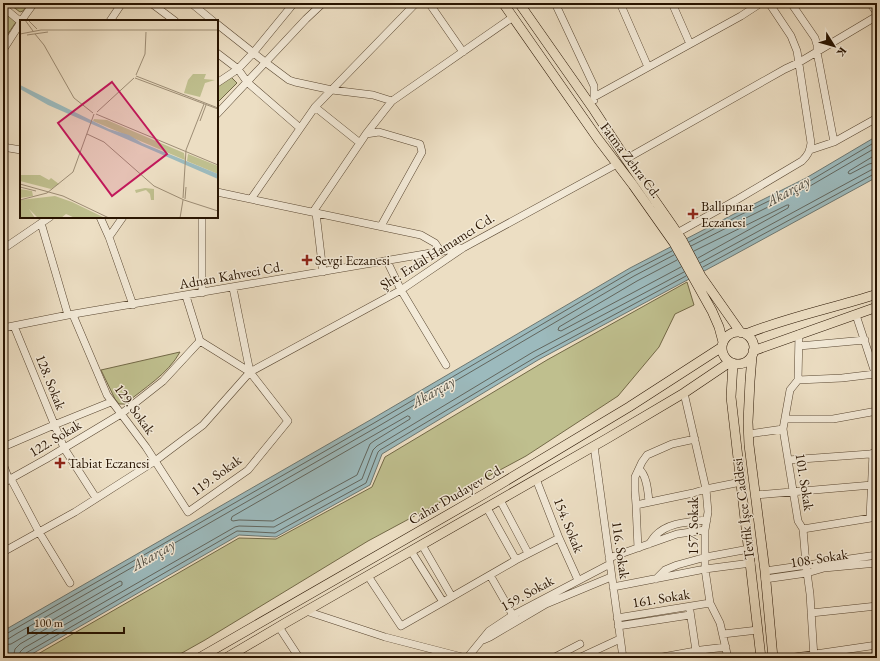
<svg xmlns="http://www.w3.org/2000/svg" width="880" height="661" font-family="'EB Garamond',serif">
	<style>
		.green { fill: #bfbf8e; stroke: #736947 }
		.water { fill: #9cbabd; stroke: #6d7771 }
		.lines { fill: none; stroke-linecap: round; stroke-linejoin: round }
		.shore { stroke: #62665e; stroke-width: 1 }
		.minor-casing { stroke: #584631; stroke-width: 8 }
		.major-casing { stroke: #271300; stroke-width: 10 }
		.minor { stroke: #f3ead8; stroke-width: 7 }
		.major { stroke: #ecdec3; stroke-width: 9 }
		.poi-dot { fill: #8f2418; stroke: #f3ead8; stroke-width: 1.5 }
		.labels { text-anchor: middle; stroke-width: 3; stroke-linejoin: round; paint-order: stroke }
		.street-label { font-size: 14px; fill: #271300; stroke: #f3ead8 }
		.poi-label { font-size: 14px; fill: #271300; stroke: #f3ead8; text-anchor: start }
		.water-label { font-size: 15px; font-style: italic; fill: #504d42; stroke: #f3ead8 }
		.inset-road { fill: none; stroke: #9d8d75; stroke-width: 1 }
		.view { fill: #c2185b; fill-opacity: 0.15; stroke: #c2185b; stroke-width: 2 }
		.inset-edge { fill: none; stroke: #271300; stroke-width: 2 }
	</style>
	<rect width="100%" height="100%" fill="#ecdec3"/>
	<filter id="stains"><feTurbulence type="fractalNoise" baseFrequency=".005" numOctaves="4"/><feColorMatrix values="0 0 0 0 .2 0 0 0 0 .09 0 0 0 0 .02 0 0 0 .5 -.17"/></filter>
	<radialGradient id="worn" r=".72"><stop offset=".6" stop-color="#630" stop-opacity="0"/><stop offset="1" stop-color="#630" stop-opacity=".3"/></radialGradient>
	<!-- green -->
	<path class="green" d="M 8,3 L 29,3 L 23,11 L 20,12 Z
		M 3,11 L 16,22 L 3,41 Z
		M 231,77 L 237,83 L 217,103 L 217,87 Z
		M 687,282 L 694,305 L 675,314 L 659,347 L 618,396 L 526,456 L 368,541 L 205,640 L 173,658 L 31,658 L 239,538 L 276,539 L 372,487 L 385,457 L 547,360 Z
		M 180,352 C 168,374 144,388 125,404 L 119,404 L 115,399 L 101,370 Z"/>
	<!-- water -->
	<path class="water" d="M 877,136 L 877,177 L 734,255 L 538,360 L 382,454 L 370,485 L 276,537 L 239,535 L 25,658 L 3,658 L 3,631 L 372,419 L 630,268 L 734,214 L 806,178 Z"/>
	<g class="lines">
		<!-- shore -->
		<path class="shore" d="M 877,154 L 849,171 L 848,173 L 850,174 L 869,164 L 877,162
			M 689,242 L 736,217 L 808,182 L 877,141
			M 691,246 L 738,222 L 810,186 L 877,147
			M 694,251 L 787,205 L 789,205 L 788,208 L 698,258
			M 677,260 L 637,281 L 559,327 L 558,330 L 561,331 L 681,267
			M 700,263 L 871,170 L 877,168
			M 703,267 L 874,174 L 877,174
			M 408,416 L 410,417 L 410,419 L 374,441 L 370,444 L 357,475 L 273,521 L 239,520 L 233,521 L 231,520 L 232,517 Z
			M 3,634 L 6,634 L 13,630 L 374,423 L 631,272 L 672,251
			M 3,639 L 8,639 L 16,634 L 377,427 L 634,276 L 674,255
			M 3,645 L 11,644 L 120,581 L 122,582 L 122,585 L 20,644 L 15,649 L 13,658
			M 19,658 L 20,652 L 24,648 L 235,527 L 239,526 L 274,527 L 362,479 L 373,450 L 377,446 L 533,352 L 684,272
			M 24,658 L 24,655 L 26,653 L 237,531 L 275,533 L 366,483 L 378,452 L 380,450 L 536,357 L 686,276"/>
		<defs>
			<path id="minor" d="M 151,3 L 175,21
				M 191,3 L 213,21
				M 429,3 L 463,52
				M 555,3 L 594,86 L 594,100
				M 620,3 L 648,67
				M 672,3 L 690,44
				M 791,3 L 815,38 L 817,45 L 817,52 L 834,142
				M 870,3 L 877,13
				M 3,7 L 21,22
				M 21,21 L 34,3
				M 110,21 L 122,3
				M 217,24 L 265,62 L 289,80 L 295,82 L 332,90 L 373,95 L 392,101
				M 3,50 L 21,22
				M 217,53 L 238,69 L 247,82 L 300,128
				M 217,83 L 238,69 L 253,53 L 294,3
				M 594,97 L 741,16 L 761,3
				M 315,107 L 360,143
				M 217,114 L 306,19 L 323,3
				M 366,134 L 384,111 L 392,101 L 513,17
				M 3,147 L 21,150
				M 810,150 L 834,142 L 877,118
				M 626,159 L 785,69 L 798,63 L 877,16
				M 217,192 L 421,235 L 435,243 L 441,252
				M 251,199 L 315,107 L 416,3
				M 313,212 L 366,134 L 379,132 L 420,144 L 422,152 L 381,226
				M 316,213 L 323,272
				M 100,217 L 109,237 L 133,305
				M 202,217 L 202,293
				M 41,223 L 68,315
				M 677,233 L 738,199 L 802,161 C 808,155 810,151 811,143 L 797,51 L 791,36 L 769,3
				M 109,237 L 123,217
				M 3,249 L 50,217
				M 387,261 L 401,290 L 446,365
				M 233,288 L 250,372
				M 73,315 L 107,395 L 146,447 L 188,512 L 248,470 L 288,421 L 250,372 L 200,341 L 186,296
				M 856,315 L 877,379
				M 14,326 L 64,448 L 96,498
				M 3,328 L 68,315 L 460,248
				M 799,334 L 798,380 L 790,390 L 783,429 L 798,521 L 803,529 L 806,565 L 810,594 L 814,658
				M 799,346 L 865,340
				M 798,380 L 842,378 L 875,374
				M 684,393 L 706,489 L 708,512 L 705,530 L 705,569 L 710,603 L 720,623 L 728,658
				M 785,419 L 833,419 L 877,411
				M 749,434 L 783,429
				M 594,446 L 623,658
				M 3,447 L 54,425 L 111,402
				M 788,460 L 870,454 L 877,452
				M 3,464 L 9,480
				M 639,469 C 647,475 648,492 649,502
				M 536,479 L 559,538 L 578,580
				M 3,483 L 46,459 L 121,414 L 163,381 L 200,341
				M 755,495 L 872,485
				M 500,500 L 528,553
				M 636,505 L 635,491 L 635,477 L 642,462 L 647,455 L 672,444 L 695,439
				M 487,508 L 516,560
				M 870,518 L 873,453
				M 803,529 L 877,517
				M 649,544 C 651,542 653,538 655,536 C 668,522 689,522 707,520
				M 422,545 L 452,597
				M 638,548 L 636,505 L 693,493 L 706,489 L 741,482
				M 411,551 L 443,602
				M 3,552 L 39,532 L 11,479
				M 609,558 L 677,534 L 705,530
				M 765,571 L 877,555
				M 490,575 L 515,619
				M 368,576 L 401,626 L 443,602 L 516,560 L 559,538
				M 656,579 L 665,570 L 677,565 L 706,557 L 749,549
				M 765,579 L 807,573 L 824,568 L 877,563
				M 70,583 L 39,532 L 75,512 L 155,461 L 203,425 L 250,372 L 401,290 L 463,248 L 617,164
				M 613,587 L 705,569 L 751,563
				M 306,611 L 385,637 L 466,658
				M 690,611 L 696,651
				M 811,613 L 877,606
				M 617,618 L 710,603
				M 618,626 L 690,615
				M 279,627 L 298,656 L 303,658
				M 723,634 L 758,630
				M 483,640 L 490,637 L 546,604 L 611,577
				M 701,650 L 726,647
				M 467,658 L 489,631 L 513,615 L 610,564
				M 553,658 L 580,644
				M 579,658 L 620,639
				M 657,658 L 701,650 L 701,658
				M 788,658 L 877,645"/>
			<path id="major" d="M 503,3 L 598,139 L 633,185 L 674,243 L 712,311 L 719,327 L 723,342
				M 519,3 L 594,110 L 626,159 L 672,225 L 682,240 L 701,276 L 741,333
				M722 348a16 16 0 1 1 32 0a16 16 0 1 1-32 0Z
				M 746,334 C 788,317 834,308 877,294
				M 753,351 L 877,307
				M 752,356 L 750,381 L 748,422 L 749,445 L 765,571 L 773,658
				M 733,363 L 731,397 L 761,658
				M 199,658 L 484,494 L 629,407 L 722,347
				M 226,658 L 287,622 L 608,438 L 684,393 L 730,362"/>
		</defs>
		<!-- minor casing -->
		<use href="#minor" class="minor-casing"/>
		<!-- major casing -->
		<use href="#major" class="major-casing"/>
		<!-- minor -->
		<use href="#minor" class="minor"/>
		<!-- major -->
		<use href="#major" class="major"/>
	</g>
	<!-- markers -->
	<g class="poi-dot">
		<path d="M691 208h4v4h4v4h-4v4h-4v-4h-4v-4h4z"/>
		<path d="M305 254h4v4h4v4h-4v4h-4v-4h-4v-4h4z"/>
		<path d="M58 457h4v4h4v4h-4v4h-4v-4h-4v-4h4z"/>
	</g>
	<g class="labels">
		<!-- street labels -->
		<g class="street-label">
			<text transform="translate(631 160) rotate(53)" y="5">Fatma Zehra Cd.</text>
			<text transform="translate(437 251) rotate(-32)" y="5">Şht. Erdal Hamamcı Cd.</text>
			<text transform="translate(231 275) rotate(-10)" y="5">Adnan Kahveci Cd.</text>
			<text transform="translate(51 382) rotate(68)" y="5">128. Sokak</text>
			<text transform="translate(135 409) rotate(54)" y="5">129. Sokak</text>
			<text transform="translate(55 438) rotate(-31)" y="5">122. Sokak</text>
			<text transform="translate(216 475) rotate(-36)" y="5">119. Sokak</text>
			<text transform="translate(805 482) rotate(81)" y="5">101. Sokak</text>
			<text transform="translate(456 494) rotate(-30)" y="5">Cahar Dudayev Cd.</text>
			<text transform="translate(743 509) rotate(-97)" y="5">Tevfik İşce Caddesi</text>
			<text transform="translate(569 525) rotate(68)" y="5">154. Sokak</text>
			<text transform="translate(693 526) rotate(-90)" y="5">157. Sokak</text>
			<text transform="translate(621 550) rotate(82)" y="5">116. Sokak</text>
			<text transform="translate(819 558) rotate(-9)" y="5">108. Sokak</text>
			<text transform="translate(527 593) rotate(-29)" y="5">159. Sokak</text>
			<text transform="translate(661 598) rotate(-9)" y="5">161. Sokak</text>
		</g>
		<!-- poi labels -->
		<g class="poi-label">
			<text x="701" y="211">Ballıpınar<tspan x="701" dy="16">Eczanesi</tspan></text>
			<text x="315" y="265">Sevgi Eczanesi</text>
			<text x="68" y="468">Tabiat Eczanesi</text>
		</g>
		<!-- water labels -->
		<g class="water-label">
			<text transform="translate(788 191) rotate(-29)" y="5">Akarçay</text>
			<text transform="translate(433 392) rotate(-30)" y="5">Akarçay</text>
			<text transform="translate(153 555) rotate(-30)" y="5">Akarçay</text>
		</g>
	</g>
	<!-- overview -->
	<g transform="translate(20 20)">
		<rect width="198" height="198" fill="#ecdec3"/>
		<path d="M 173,54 L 186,54 L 184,59 L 195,60 L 185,63 L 180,77 L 164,73 L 168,60 ZM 74,99 L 87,100 L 164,133 L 165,140 L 73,101 ZM 168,134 L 198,146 L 198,154 L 167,141 ZM 0,155 L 20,155 L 29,160 L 31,158 L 39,164 L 31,169 L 0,161 ZM 125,168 L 134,169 L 134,180 L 131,180 L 130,174 L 126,170 L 116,173 L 115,170 ZM 0,169 L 12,171 L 13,176 L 0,178 ZM 35,176 L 52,182 L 85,198 L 55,198 L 46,194 L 41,198 L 18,198 L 9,189 L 15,198 L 0,198 L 0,180 Z" fill="#bfbf8e"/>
		<path d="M 0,65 L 89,109 L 109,115 L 122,123 L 198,154 L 198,159 L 28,85 L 0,69 Z" fill="#9cbabd"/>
		<path class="inset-road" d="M 5,0 L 13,11M 8,0 L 17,9M 0,14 L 21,10 L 198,10M 15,14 L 24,25 L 54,78 L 73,93M 7,15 L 28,12M 116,55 L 125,34 L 126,12M 116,56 L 198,88M 115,58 L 198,89M 77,92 L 114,58M 76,94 L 198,145M 180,101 L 186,85M 67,114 L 84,122 L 134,166 L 164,180 L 198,191M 166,130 L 184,84M 0,164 L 43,176 L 89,198M 0,167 L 16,171M 27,173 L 53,152 L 74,94M 163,178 L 166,130M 165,179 L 166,167M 0,180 L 27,173M 160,198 L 163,180"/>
		<path class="view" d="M 92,62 L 147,134 L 92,176 L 38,103 Z"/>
		<rect width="198" height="198" class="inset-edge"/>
	</g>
	<!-- margin -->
	<rect width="880" height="661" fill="none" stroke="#ecdec3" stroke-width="16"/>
	<rect x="4" y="4" width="872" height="653" fill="none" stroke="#271300" stroke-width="2"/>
	<rect x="8" y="8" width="864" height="645" fill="none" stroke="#271300"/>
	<!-- north arrow -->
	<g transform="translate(834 46) rotate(127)" stroke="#f3ead8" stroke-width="3" paint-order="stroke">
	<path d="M0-3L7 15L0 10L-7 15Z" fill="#271300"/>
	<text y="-6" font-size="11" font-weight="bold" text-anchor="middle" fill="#271300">K</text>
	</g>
	<!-- scale -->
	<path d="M28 627v6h96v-6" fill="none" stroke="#271300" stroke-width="2"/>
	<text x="34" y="627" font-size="12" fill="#271300" stroke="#f3ead8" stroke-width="3" paint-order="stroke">100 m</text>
	<rect width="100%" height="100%" filter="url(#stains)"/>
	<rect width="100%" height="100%" fill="url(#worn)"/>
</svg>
